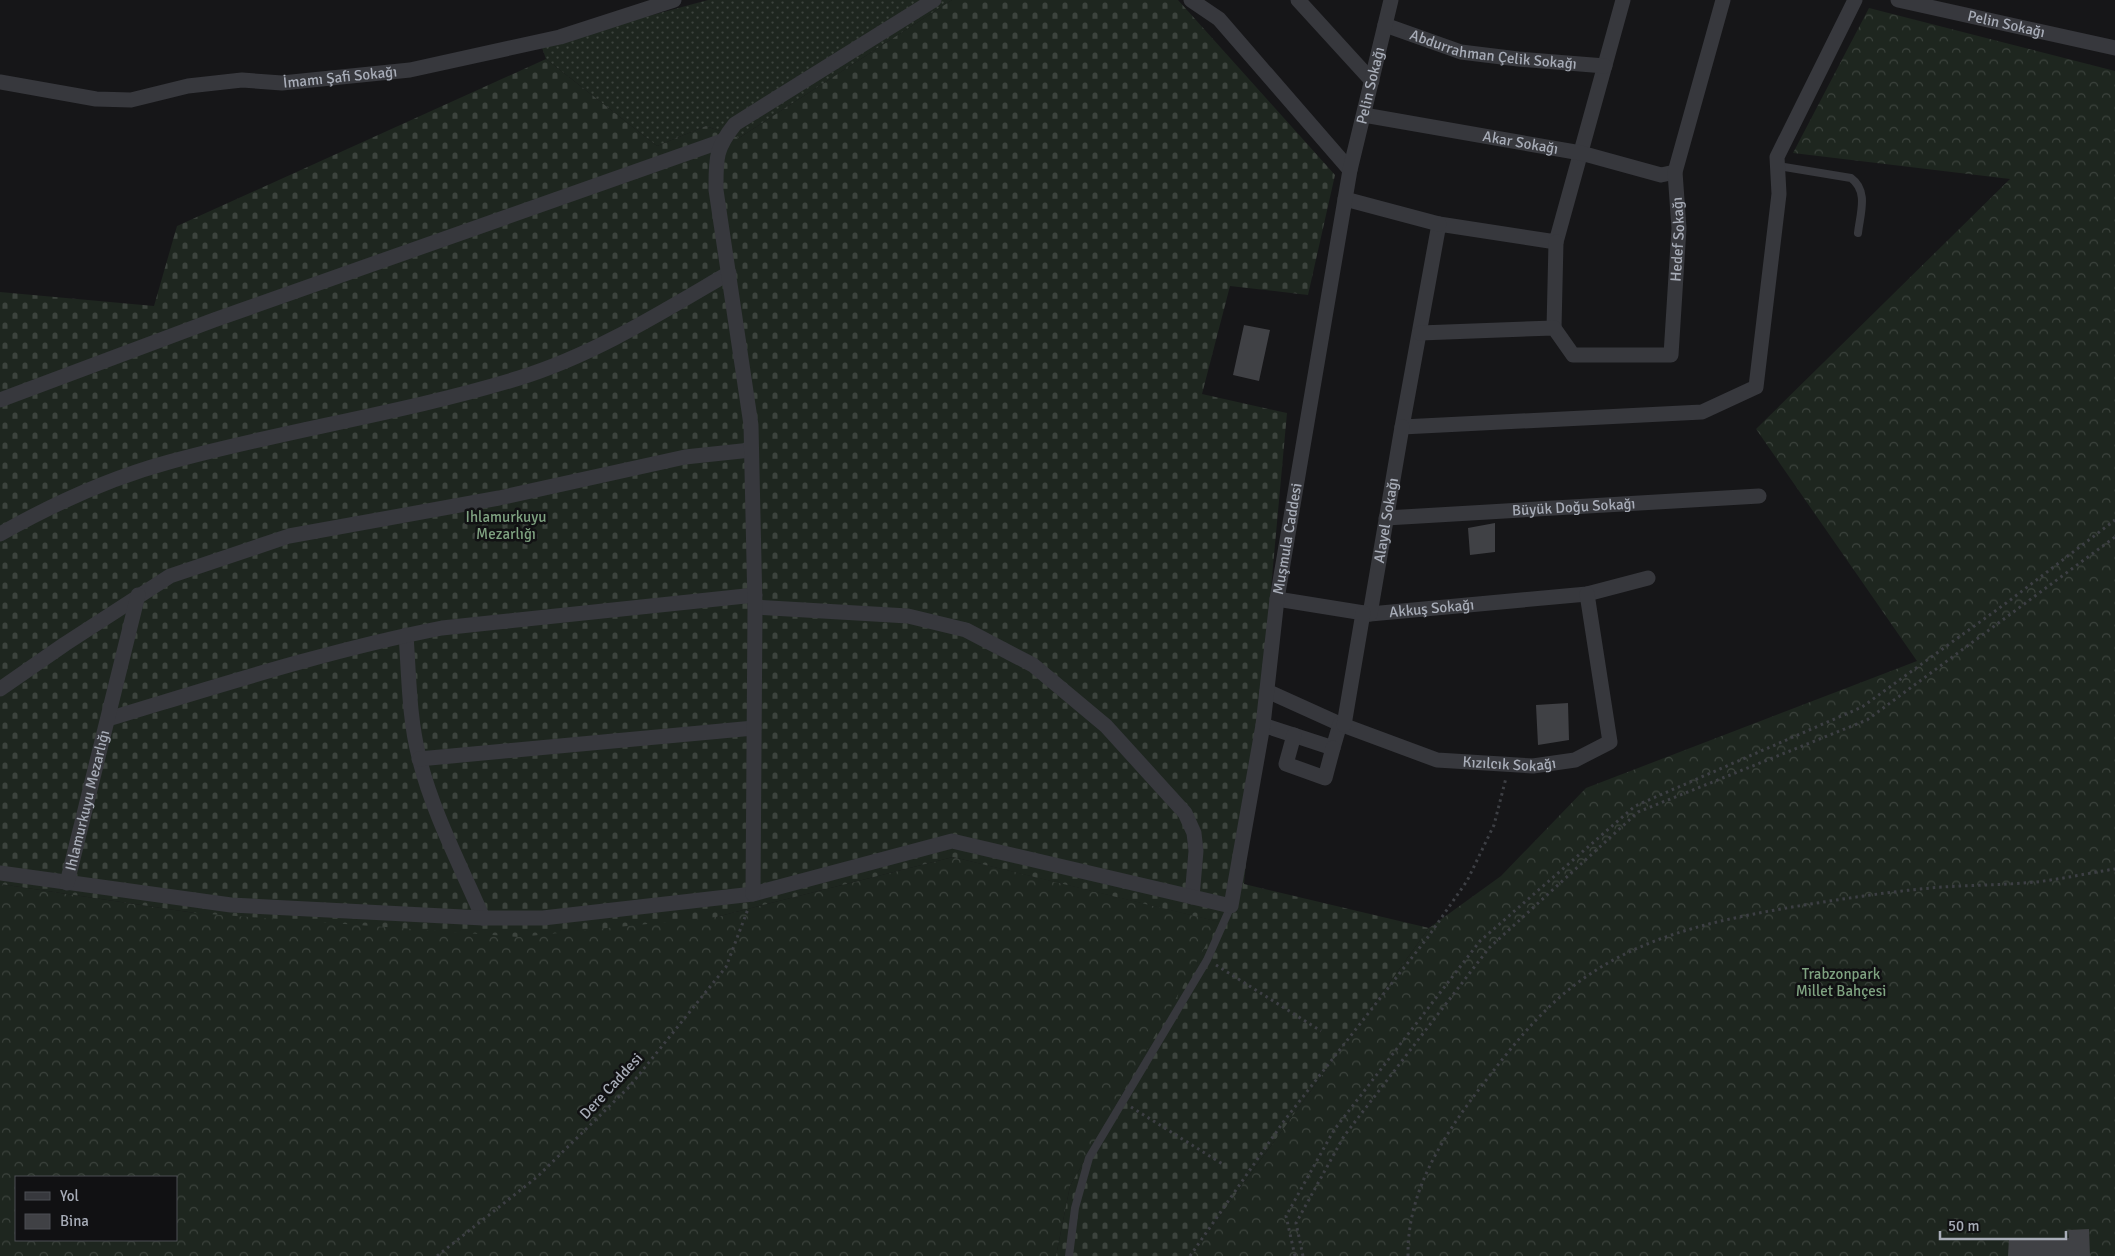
<svg xmlns="http://www.w3.org/2000/svg" width="2115" height="1256" font-family="Signika,sans-serif">
	<style>
		.grass { fill: url(#grass-dots) }
		.forest { fill: url(#forest-crowns); fill-rule: evenodd }
		.cemetery { fill: url(#cemetery-stones) }
		.building { fill: #404145 }
		.lines { fill: none; stroke-linecap: round; stroke-linejoin: round }
		.path { stroke: #3d3f44; stroke-width: 3; stroke-dasharray: 2.5 4; stroke-linecap: butt }
		.lane { stroke: #37383d; stroke-width: 8 }
		.street { stroke: #37383d; stroke-width: 15 }
		.labels { text-anchor: middle; stroke-width: 5; stroke-linejoin: round; paint-order: stroke }
		.street-label { font-size: 15px; fill: #a8adb8; stroke: #111113 }
		.park-label { font-size: 15px; fill: #7fa381; stroke: #111113 }
	</style>
	<defs>
		<pattern id="grass-dots" width="8" height="8" patternUnits="userSpaceOnUse" patternTransform="scale(1.25)"><rect width="8" height="8" fill="#1e261f"/><path d="M2 2h.1M6 6h.1" fill="none" stroke="#3c433d" stroke-width="1.8" stroke-linecap="round"/></pattern>
		<pattern id="forest-crowns" width="20" height="18" patternUnits="userSpaceOnUse" patternTransform="scale(1.25)"><rect width="20" height="18" fill="#1e261f"/><path d="M2 6a3 3 0 1 1 6 0M12 15a3 3 0 1 1 6 0" fill="none" stroke="#3c433d"/></pattern>
		<pattern id="cemetery-stones" width="16" height="16" patternUnits="userSpaceOnUse" patternTransform="scale(1.25)"><rect width="16" height="16" fill="#1e261f"/><path d="M2 7V4a2 2 0 0 1 4 0v3zM10 15v-3a2 2 0 0 1 4 0v3z" fill="#3c433d"/></pattern>
	</defs>
	<rect width="100%" height="100%" fill="#161618"/>
	<!-- grass -->
	<path class="grass" d="M 708,0 L 952,0 L 739,138 L 706,126 L 657,146 L 546,59 L 541,45 Z"/>
	<!-- forest -->
	<path class="forest" d="M 1869,8 L 2115,71 L 2115,1256 L 1191,1256 L 1429,928 L 1501,876 L 1586,788 L 1917,661 L 1756,429 L 2010,179 L 1793,153 Z
		M 953,857 L 1220,922 L 1070,1186 L 1056,1256 L 0,1256 L 0,884 L 195,913 L 716,917 ZM 16,1177 L 176,1177 L 176,1240 L 16,1240 Z"/>
	<!-- cemetery -->
	<path class="cemetery" d="M 952,0 L 1178,0 L 1335,175 L 1308,295 L 1230,286 L 1202,394 L 1287,413 L 1244,884 L 1429,928 L 1191,1256 L 1056,1256 L 1070,1186 L 1219,922 L 953,857 L 716,917 L 519,937 L 195,913 L 0,884 L 0,292 L 154,306 L 177,226 L 546,59 L 657,146 L 706,126 L 739,138 Z"/>
	<!-- building -->
	<path class="building" d="M 1244,325 L 1270,330 L 1259,381 L 1233,375 Z
		M 1495,523 L 1495,552 L 1470,555 L 1468,528 Z
		M 1568,703 L 1569,740 L 1538,745 L 1536,705 Z
		M 2089,1229 L 2090,1256 L 2008,1256 L 2009,1238 L 2069,1238 L 2068,1230 Z"/>
	<g class="lines">
		<!-- path -->
		<path class="path" d="M 1216,965 L 1321,1031
			M 1131,1107 L 1224,1165
			M 437,1256 L 537,1177 L 629,1087 L 726,967 L 748,909
			M 1190,1256 L 1284,1121 L 1428,937 L 1467,881 L 1494,825 L 1506,778
			M 1295,1256 L 1286,1216 L 1334,1130 L 1480,941 L 1635,806 L 1862,707 L 2009,601 L 2115,520
			M 1303,1256 L 1296,1223 L 1344,1136 L 1489,948 L 1638,812 L 1867,720 L 2115,537
			M 1408,1256 C 1407,1192 1442,1138 1480,1088 C 1511,1048 1539,1011 1580,981 C 1643,935 1718,920 1792,907 C 1842,899 1892,891 1942,887 C 1973,885 2005,885 2036,882 C 2062,879 2089,873 2115,869"/>
		<!-- lane -->
		<path class="lane" d="M 1778,166 L 1851,178 C 1869,191 1860,214 1858,233
			M 1069,1256 L 1075,1208 L 1089,1158 L 1207,960 L 1231,906"/>
		<!-- street -->
		<g class="street">
			<path d="M 1191,0 L 1219,19 L 1350,170"/>
			<path d="M 1298,0 L 1372,81"/>
			<path d="M 1623,0 L 1556,242 L 1439,224 L 1402,427 L 1702,412 L 1756,387 L 1779,194 L 1777,157 L 1855,0"/>
			<path id="s1" d="M 1898,0 L 2115,48"/>
			<path id="s2" d="M 1385,25 L 1461,52 L 1518,59 L 1605,66"/>
			<path id="s3" d="M 0,82 L 96,99 L 131,100 L 188,86 L 242,80 L 282,83 L 410,70 L 560,37 L 674,0"/>
			<path id="s4" d="M 1364,115 L 1581,153 L 1661,175 L 1675,172"/>
			<path d="M 1345,199 L 1439,224"/>
			<path d="M 1554,328 L 1556,242"/>
			<path id="s5" d="M 1420,333 L 1554,328 L 1573,355 L 1671,355 L 1679,228 L 1675,172 L 1723,0"/>
			<path d="M 0,400 L 214,320 L 722,141"/>
			<path id="s6" d="M 1386,518 L 1759,496"/>
			<path d="M 0,534 C 53,504 110,478 169,462 C 285,430 405,413 519,378 C 594,355 662,312 729,273"/>
			<path id="s7" d="M 1277,599 L 1370,614 L 1587,594 L 1648,578"/>
			<path d="M 755,607 L 908,616 L 966,630 L 1033,665 L 1106,726 L 1185,813 L 1194,833 L 1196,851 L 1192,897"/>
			<path id="s8" d="M 1370,614 L 1402,427"/>
			<path d="M 406,635 C 409,676 409,718 419,757 C 431,809 462,869 483,918"/>
			<path d="M 0,689 L 65,644 L 170,576 L 289,536 L 499,498 L 685,457 L 751,450"/>
			<path id="s9" d="M 1267,691 L 1340,724 L 1437,760 L 1533,766 L 1575,760 L 1610,742 L 1587,594"/>
			<path d="M 108,719 C 218,686 329,650 442,628 L 755,595"/>
			<path d="M 1263,725 L 1333,748 L 1340,724"/>
			<path d="M 1344,725 L 1363,613"/>
			<path d="M 1294,735 L 1286,764 L 1325,778 L 1333,748"/>
			<path d="M 419,759 L 754,728"/>
			<path id="s10" d="M 0,873 L 231,905 L 483,918 L 543,918 L 753,894 L 952,841 L 1231,906 L 1263,725 L 1277,599 L 1350,170 L 1391,0"/>
			<path id="s11" d="M 67,883 L 138,595"/>
			<path d="M 753,894 L 755,607 L 751,425 L 716,190 C 716,159 715,149 735,124 L 934,0"/>
		</g>
	</g>
	<g class="labels">
		<!-- street labels -->
		<g class="street-label">
			<text dy="5" stroke="none"><textPath href="#s1" startOffset="111">Pelin Sokağı</textPath></text>
			<text dy="5" stroke="none"><textPath href="#s2" startOffset="112">Abdurrahman Çelik Sokağı</textPath></text>
			<text dy="5" stroke="none"><textPath href="#s3" startOffset="344">İmamı Şafi Sokağı</textPath></text>
			<text dy="5" stroke="none"><textPath href="#s10" startOffset="2082">Pelin Sokağı</textPath></text>
			<text dy="5" stroke="none"><textPath href="#s4" startOffset="159">Akar Sokağı</textPath></text>
			<text dy="5" stroke="none"><textPath href="#s5" startOffset="381">Hedef Sokağı</textPath></text>
			<text dy="5" stroke="none"><textPath href="#s6" startOffset="188">Büyük Doğu Sokağı</textPath></text>
			<text dy="5" stroke="none"><textPath href="#s8" startOffset="95">Alayel Sokağı</textPath></text>
			<text dy="5" stroke="none"><textPath href="#s10" startOffset="1621">Muşmula Caddesi</textPath></text>
			<text dy="5" stroke="none"><textPath href="#s7" startOffset="156">Akkuş Sokağı</textPath></text>
			<text dy="5" stroke="none"><textPath href="#s9" startOffset="256">Kızılcık Sokağı</textPath></text>
			<text dy="5" stroke="none"><textPath href="#s11" startOffset="85">Ihlamurkuyu Mezarlığı</textPath></text>
			<text transform="translate(611 1086) rotate(-47)" y="5">Dere Caddesi</text>
		</g>
		<!-- park labels -->
		<g class="park-label">
			<text x="506" y="522">Ihlamurkuyu<tspan x="506" dy="17">Mezarlığı</tspan></text>
			<text x="1841" y="979">Trabzonpark<tspan x="1841" dy="17">Millet Bahçesi</tspan></text>
		</g>
	</g>
	<!-- legend -->
	<rect x="15" y="1176" width="162" height="65" fill="#111113" stroke="#4d4f55"/>
	<rect x="25" y="1192" width="25" height="8" fill="#37383d" stroke="#4d4f55"/>
	<text x="60" y="1201" font-size="15" fill="#a8adb8">Yol</text>
	<rect x="25" y="1214" width="25" height="15" fill="#404145" stroke="#4d4f55"/>
	<text x="60" y="1226" font-size="15" fill="#a8adb8">Bina</text>
	<!-- scale -->
	<path d="M1940 1231v8h126v-8" fill="none" stroke="#a8adb8" stroke-width="2.5"/>
	<text x="1948" y="1231" font-size="15" fill="#a8adb8" stroke="#111113" stroke-width="4" paint-order="stroke">50 m</text>
</svg>
